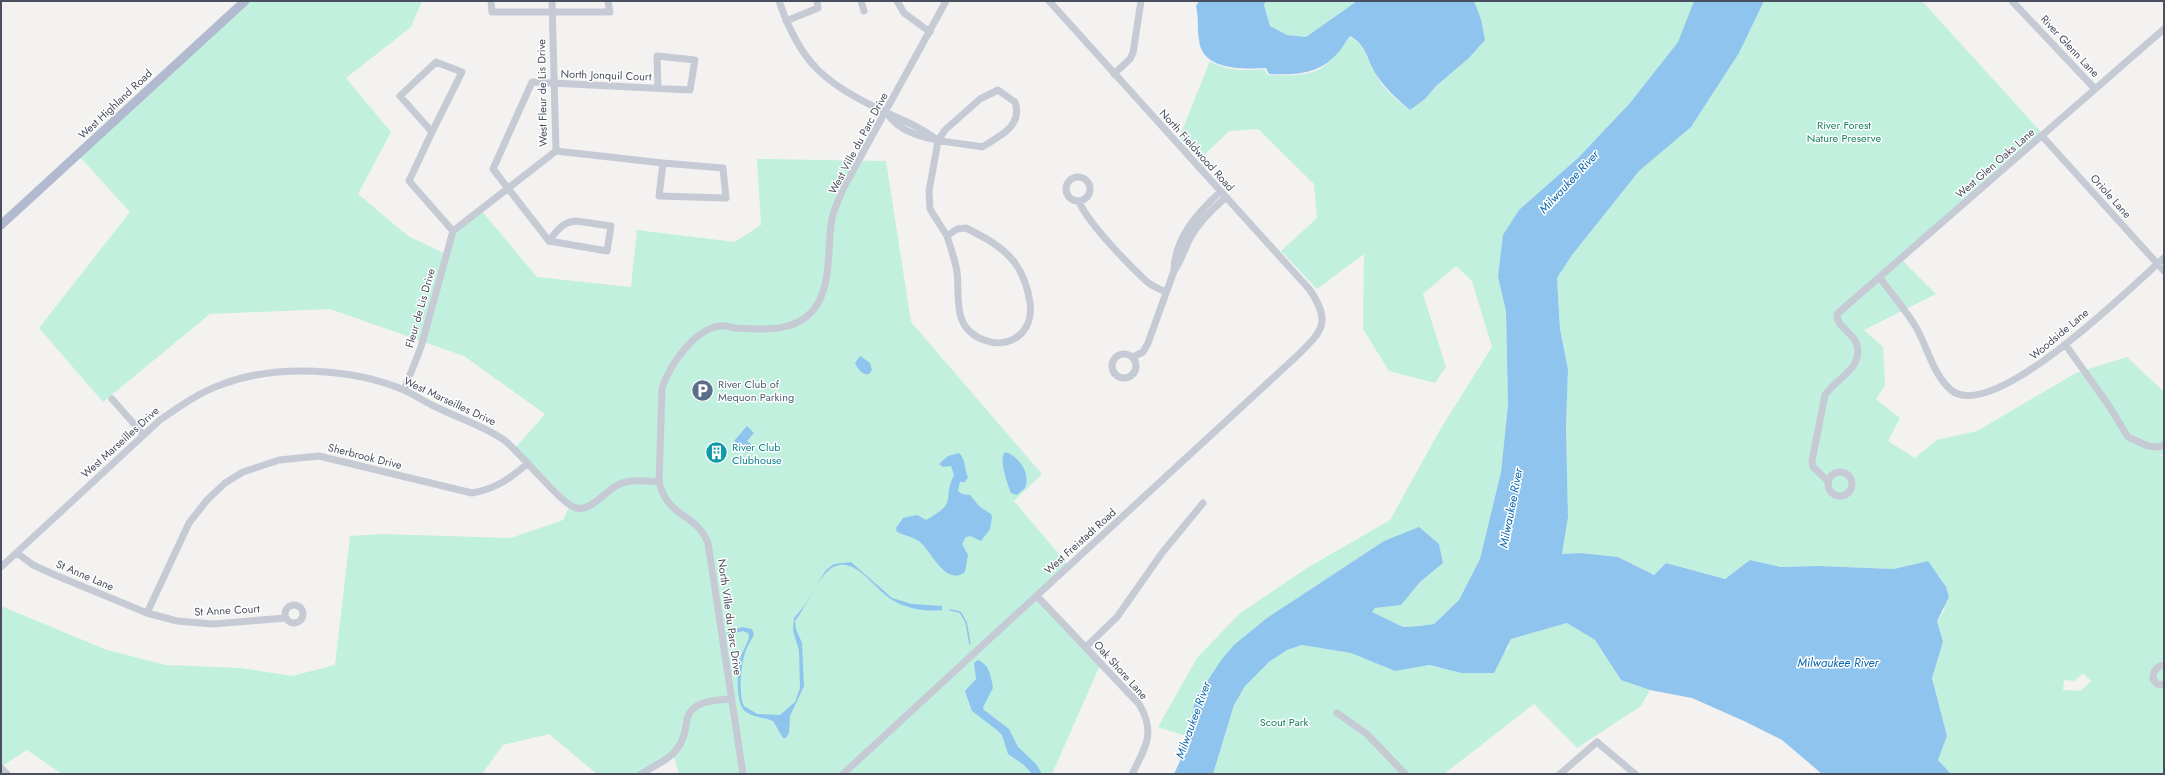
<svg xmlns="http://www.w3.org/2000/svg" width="2165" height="775" font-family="Jost,sans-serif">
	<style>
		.green { fill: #c1f0de; fill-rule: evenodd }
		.water { fill: #8ec4ed }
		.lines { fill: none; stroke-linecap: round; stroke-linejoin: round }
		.stream { stroke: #8ec4ed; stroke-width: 1.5 }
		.minor { stroke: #c5cad5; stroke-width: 7 }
		.major { stroke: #b1bacf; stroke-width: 9 }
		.labels { text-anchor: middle; stroke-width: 3; stroke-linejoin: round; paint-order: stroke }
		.street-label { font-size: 11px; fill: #494f5f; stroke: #fff }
		.park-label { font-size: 11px; fill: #188265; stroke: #fff }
		.service-label { font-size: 11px; fill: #4e5e75; stroke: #fff; text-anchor: start }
		.culture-label { font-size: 11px; fill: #0d838f; stroke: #fff; text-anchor: start }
		.water-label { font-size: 12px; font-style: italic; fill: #0c68ae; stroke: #fff }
	</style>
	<rect width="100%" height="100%" fill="#f3f2f1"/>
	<!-- green -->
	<path class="green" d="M 245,1 L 422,1 L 411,27 L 346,78 L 391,132 L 358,194 L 408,236 L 446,254 L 453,231 L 480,209 L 537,277 L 631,287 L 637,230 L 735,242 L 761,225 L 757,159 L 886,161 L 911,322 L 1042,474 L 1014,501 L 1069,566 L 1037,596 L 1101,663 L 1052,774 L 679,774 L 673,753 L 641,774 L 597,774 L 549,734 L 503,745 L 482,774 L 62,774 L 27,750 L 1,767 L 1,606 L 107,650 L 166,665 L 241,668 L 292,676 L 335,665 L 350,536 L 383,534 L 511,538 L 563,520 L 571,503 L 516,447 L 545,414 L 464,356 L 330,309 L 210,314 L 103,402 L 39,328 L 130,212 L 80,157 Z
		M 1266,1 L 1357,1 L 1306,37 L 1287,35 L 1270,26 L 1264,5 Z
		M 1474,1 L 1694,1 L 1678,42 L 1630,103 L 1579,157 L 1519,210 L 1498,277 L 1506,311 L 1508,405 L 1501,472 L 1480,559 L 1459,600 L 1434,624 L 1420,626 L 1403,627 L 1371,612 L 1375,608 L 1401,605 L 1420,582 L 1443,563 L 1439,544 L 1419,528 L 1384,541 L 1267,618 L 1196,698 L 1186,736 L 1158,727 L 1197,658 L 1239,614 L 1307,568 L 1390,520 L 1441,428 L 1492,347 L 1472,281 L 1456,266 L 1423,294 L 1446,367 L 1435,383 L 1389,371 L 1363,329 L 1364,254 L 1317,289 L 1281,251 L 1317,218 L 1314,184 L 1258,129 L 1229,131 L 1199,160 L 1179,138 L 1210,61 C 1221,68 1233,70 1246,70 C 1253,70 1259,69 1265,70 L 1268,75 C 1315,76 1322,75 1350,37 C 1366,45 1368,63 1377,77 C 1386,91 1396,100 1410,110 L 1425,99 L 1436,86 L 1469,58 L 1485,40 L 1481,19 Z
		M 1764,1 L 1922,1 L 2042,133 L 1899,257 L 1936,294 L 1864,330 L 1883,347 L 1885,386 L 1876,399 L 1900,418 L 1888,441 L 1915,458 L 1937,440 L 1977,431 L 2076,373 L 2127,357 L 2164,392 L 2164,454 L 2159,456 L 2164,456 L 2164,774 L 1951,774 L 1938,760 L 1947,736 L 1932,678 L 1943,643 L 1937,621 L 1945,609 L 1928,561 L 1894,569 L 1818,566 L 1781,567 L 1750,560 L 1725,579 L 1666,563 L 1654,575 L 1618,557 L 1581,553 L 1562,554 L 1568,517 L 1566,427 L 1568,369 L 1560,329 L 1557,278 L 1572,255 L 1639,171 L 1691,127 L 1739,53 ZM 2083,673 L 2091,681 L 2080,691 L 2063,690 L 2064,680 L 2074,681 Z
		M 1567,623 L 1595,640 L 1621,680 L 1650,690 L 1641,706 L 1577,748 L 1534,704 L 1444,774 L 1213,774 L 1234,705 L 1245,685 L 1269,662 L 1287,650 L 1302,645 L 1352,653 L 1395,671 L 1431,665 L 1461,673 L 1507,650 L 1511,639 Z"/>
	<!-- water -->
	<path class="water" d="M 1199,1 L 1266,1 L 1264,5 L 1270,26 L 1287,35 L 1306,37 L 1357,1 L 1474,1 L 1481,19 L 1485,40 L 1469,58 L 1436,86 L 1425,99 L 1410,110 C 1397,99 1387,90 1377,76 C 1367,61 1367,45 1350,36 C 1345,43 1340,52 1333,58 C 1315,75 1292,75 1269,74 L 1266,68 C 1243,69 1202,71 1199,40 C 1197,27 1199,19 1196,6 Z
		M 1694,1 L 1764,1 L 1739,53 L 1691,127 L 1639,171 L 1572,255 L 1557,278 L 1560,329 L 1568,369 L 1566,427 L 1568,517 L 1562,554 L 1581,553 L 1618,557 L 1654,575 L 1666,563 L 1725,579 L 1750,560 L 1781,567 L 1818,566 L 1894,569 L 1928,561 L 1946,587 L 1949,597 L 1937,621 L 1943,642 L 1932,678 L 1947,736 L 1938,760 L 1951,774 L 1822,774 L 1782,740 L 1744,721 L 1692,698 L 1650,690 L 1621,680 L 1595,640 L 1567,623 L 1511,639 L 1494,673 L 1461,673 L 1430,665 L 1395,671 L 1351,653 L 1302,645 L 1287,650 L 1269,662 L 1245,686 L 1234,705 L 1213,774 L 1174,774 L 1180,761 L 1196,698 L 1222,659 L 1234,645 L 1267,618 L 1384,541 L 1419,527 L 1439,544 L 1443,563 L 1420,582 L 1401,605 L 1375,608 L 1372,612 L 1403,627 L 1420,626 L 1434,624 L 1459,600 L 1480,559 L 1501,472 L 1508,405 L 1506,311 L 1498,277 L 1503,235 L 1519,210 L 1579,157 L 1630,103 L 1678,42 Z
		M 860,356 L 870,363 L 872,370 L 869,374 C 863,376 857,368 855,363 Z
		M 747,426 L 754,433 L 747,441 L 753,446 L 747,453 L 734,441 Z
		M 1005,452 C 1019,456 1031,473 1025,488 L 1017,495 L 1011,493 C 1008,485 998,459 1005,452 Z
		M 959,453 C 966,459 964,469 968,477 L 965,482 L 960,482 L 958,491 L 962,494 L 970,495 L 979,506 L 991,514 L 992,518 L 990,529 L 981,541 L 970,536 L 966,537 L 962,544 L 968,555 L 965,572 C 946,587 931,551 920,542 C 912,536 905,536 897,532 L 896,528 L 903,518 L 917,515 L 926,520 C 960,501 941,501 954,475 L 951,466 L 943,467 L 939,464 L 948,456 Z
		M 851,562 L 892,598 L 912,604 L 942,606 L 942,610 C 927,612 908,609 894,601 C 873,590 854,551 829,570 C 817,580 806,607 795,621 L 796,629 L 802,643 L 804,686 L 790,716 L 789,733 L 786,738 L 783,738 L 773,721 C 764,717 755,718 746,712 C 735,705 737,671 740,659 C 742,651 748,644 749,636 L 748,633 L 743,631 L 727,635 L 726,633 L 742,627 L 752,629 L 754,634 C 752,640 748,644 746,650 C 741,663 738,694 744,706 L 757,714 L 780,715 L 795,702 L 800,688 L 799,650 L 793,631 L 794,618 L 804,606 L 826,570 L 834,564 Z
		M 978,660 C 990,665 991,677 993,688 L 983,707 L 984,710 L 1009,729 L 1018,747 L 1036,764 L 1042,774 L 1032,774 L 1024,765 L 1008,754 L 1002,735 L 997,730 L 972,711 L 965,691 L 976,679 L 974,663 Z"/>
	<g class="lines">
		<!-- stream -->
		<path class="stream" d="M 950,610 L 960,612 L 966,622 L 970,644"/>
		<!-- minor -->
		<path class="minor" d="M 491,1 L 492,12 L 610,12 L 608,1
			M 779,1 C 801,65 825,83 885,112 C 903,120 920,127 936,139
			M 861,1 L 864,11
			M 897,1 L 904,13 L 930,32
			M 2012,1 L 2095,89
			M 786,21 L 818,8 L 817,1
			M 436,62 L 462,72 L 432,132 L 400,96 Z
			M 1114,74 L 1130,59 L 1133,53 L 1141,1
			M 887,113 C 905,142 952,141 982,147 C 1000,136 1023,126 1015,102 L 998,90 L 980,99 L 945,130 L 938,141 L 929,191 L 930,209 L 947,236
			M 432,132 L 409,181 L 453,231
			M 2042,136 L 2164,271
			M 556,151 L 663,163
			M 663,163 L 723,168 L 726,198 L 659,196 Z
			M1066 189a12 12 0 1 1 24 0a12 12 0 1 1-24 0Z
			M 1079,201 C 1086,221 1128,264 1145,280 C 1151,286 1159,289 1166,292
			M 576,221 L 611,226 L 607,251 L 549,241 C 557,231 562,222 576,221 Z
			M 966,228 C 984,237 1002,246 1015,263 C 1023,274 1028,289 1030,303 C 1034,332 1010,350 984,340 C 975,337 965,329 962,320 C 956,306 959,287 957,272 C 955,260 951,248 947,236 L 957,229 Z
			M 453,231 L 556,151 L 552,1
			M 549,241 L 493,169 L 532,82 L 690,90 L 695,60 L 657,56 L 658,87
			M 1174,271 C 1174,239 1198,212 1220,192
			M 1880,278 C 1891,293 1904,308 1914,324 C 1927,344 1932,374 1951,390 C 1993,425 2132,286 2164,258
			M 2065,344 L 2109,406 L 2128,437 L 2148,446 L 2158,447 L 2164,445
			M1112 366a12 12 0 1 1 24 0a12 12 0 1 1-24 0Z
			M 1133,357 L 1143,352 L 1148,343 L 1174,271 C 1181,261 1184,251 1189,240 C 1198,223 1211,210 1225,198
			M 404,390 L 421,347 L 453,231
			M 112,399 L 143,434
			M1828 484a12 12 0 1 1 24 0a12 12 0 1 1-24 0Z
			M 1828,481 L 1813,467 L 1812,461 L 1825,395 C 1836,378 1863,369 1857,345 C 1854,333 1836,327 1837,314 L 2164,29
			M 17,553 L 33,565 L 55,575 L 147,613 L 177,621 L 213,624 L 286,618
			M 1,567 L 160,420 C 180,406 200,392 223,384 C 276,364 352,368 404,390 C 415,395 425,402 436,407 C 458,418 484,426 504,440 C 521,453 561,504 576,508 C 592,512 606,489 620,484 C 632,479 646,481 659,482
			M 1037,596 L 1139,704 C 1156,732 1146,747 1132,774
			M285 614a9 9 0 1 1 18 0a9 9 0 1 1-18 0Z
			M 147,613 L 189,523 L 207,500 L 225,483 L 243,472 L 279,460 L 319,456 L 472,493 C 495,489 510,479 528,463
			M 1086,647 L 1117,617 L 1162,553 L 1203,503
			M 2164,665 C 2156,666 2153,672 2153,679 L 2157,684 L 2164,685
			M 1337,713 L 1367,734 L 1405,774
			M 1,768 L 7,774
			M 641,774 C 652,767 669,760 677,749 C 684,740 685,731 687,720 C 690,701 715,700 731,699
			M 743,774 L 708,543 C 696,512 668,519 659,482 L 662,388 C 670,365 694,329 720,326 C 725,325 731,327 735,328 C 765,330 801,333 818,303 C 832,278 827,245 832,219 C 834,208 840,197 844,187 L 946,1
			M 843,774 L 1299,354 C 1323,330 1331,322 1310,290 L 1049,1
			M 1560,774 L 1597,742 L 1635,774"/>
		<!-- major -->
		<path class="major" d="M 1,225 L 245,1"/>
	</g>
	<!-- icons -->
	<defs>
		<symbol id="parking-disc" viewBox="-11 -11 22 22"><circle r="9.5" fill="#5c6f8a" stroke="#fff"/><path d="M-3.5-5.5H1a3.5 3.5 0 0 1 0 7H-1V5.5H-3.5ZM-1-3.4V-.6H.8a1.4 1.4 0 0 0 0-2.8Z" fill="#fff"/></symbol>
		<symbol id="building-disc" viewBox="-11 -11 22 22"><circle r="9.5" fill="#0f9aa8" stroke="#fff"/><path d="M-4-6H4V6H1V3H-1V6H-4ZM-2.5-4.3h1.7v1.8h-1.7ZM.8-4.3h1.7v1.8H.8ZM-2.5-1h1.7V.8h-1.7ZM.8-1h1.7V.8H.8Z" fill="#fff"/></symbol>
	</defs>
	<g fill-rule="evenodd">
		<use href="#parking-disc" x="690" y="378" width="25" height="25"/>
		<use href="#building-disc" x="704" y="440" width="25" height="25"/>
	</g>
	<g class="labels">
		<!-- street labels -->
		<g class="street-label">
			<text transform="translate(2070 46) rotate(47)" y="4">River Glenn Lane</text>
			<text transform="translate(606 75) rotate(2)" y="4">North Jonquil Court</text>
			<text transform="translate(542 93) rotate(-91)" y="4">West Fleur de Lis Drive</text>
			<text transform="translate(115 104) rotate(-43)" y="4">West Highland Road</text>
			<text transform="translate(858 143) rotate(-62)" y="4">West Ville du Parc Drive</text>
			<text transform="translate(1197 150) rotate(48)" y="4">North Fieldwood Road</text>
			<text transform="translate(1995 163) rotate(-41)" y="4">West Glen Oaks Lane</text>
			<text transform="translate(2111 196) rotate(48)" y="4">Oriole Lane</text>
			<text transform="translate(420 308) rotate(-74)" y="4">Fleur de Lis Drive</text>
			<text transform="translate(2059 334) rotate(-40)" y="4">Woodside Lane</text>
			<text transform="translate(450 401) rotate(25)" y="4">West Marseilles Drive</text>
			<text transform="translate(120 442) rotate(-42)" y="4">West Marseilles Drive</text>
			<text transform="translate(365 456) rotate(14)" y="4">Sherbrook Drive</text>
			<text transform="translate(1080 541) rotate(-42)" y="4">West Freistadt Road</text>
			<text transform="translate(85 575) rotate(23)" y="4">St Anne Lane</text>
			<text transform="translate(227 610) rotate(-3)" y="4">St Anne Court</text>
			<text transform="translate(730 617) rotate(82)" y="4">North Ville du Parc Drive</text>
			<text transform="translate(1121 670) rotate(48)" y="4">Oak Shore Lane</text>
		</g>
		<!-- park labels -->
		<g class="park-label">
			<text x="1844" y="129">River Forest<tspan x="1844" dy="13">Nature Preserve</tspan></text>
			<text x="1284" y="726">Scout Park</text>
		</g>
		<!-- service labels -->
		<g class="service-label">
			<text x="718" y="388">River Club of<tspan x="718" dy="13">Mequon Parking</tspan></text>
		</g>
		<!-- culture labels -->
		<g class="culture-label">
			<text x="732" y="451">River Club<tspan x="732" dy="13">Clubhouse</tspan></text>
		</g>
		<!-- water labels -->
		<g class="water-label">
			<text transform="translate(1569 182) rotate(-47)" y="4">Milwaukee River</text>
			<text transform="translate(1511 508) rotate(-79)" y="4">Milwaukee River</text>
			<text x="1838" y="667">Milwaukee River</text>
			<text transform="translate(1193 720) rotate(-70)" y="4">Milwaukee River</text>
		</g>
	</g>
	<!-- border -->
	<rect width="2165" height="775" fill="none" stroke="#494f5f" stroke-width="4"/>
</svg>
